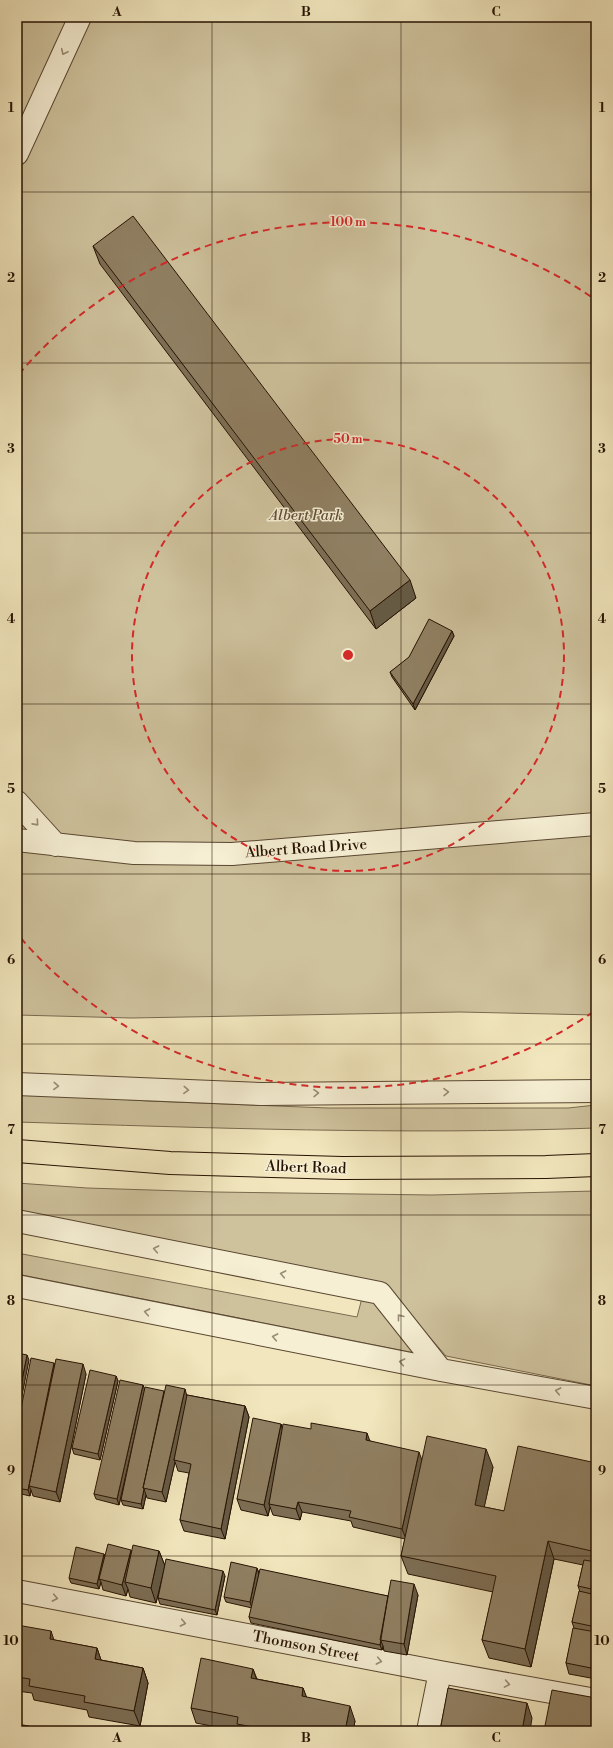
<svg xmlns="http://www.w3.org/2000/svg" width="613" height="1748" font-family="'Libre Bodoni',serif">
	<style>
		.green { fill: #cec29d; stroke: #7a6a50 }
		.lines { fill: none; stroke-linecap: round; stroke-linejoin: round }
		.minor-casing { stroke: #594731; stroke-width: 24 }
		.major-casing { stroke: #261202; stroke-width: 24 }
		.minor { stroke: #f6efd4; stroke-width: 22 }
		.major { stroke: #f1e6bd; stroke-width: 22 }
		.wall { fill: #7c6e55; stroke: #261202 }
		.shaded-wall { fill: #655a45; stroke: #261202 }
		.building { fill: #908063; stroke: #261202 }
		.oneway { stroke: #988c76 }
		.grid { fill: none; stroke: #261202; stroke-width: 1; stroke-opacity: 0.55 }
		.ring { fill: none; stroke: #d62828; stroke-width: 2; stroke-dasharray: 7 5 }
		.labels { text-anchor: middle; stroke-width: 3; stroke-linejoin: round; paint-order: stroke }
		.park-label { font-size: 15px; font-style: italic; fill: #615038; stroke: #f6efd4 }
		.street-label { font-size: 15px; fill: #261202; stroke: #f6efd4 }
		.centre { fill: #d62828; stroke: #f6efd4; stroke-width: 2 }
		.ring-label { font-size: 12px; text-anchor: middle; font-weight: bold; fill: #d62828; stroke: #f6efd4; stroke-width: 3; stroke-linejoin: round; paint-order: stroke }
		.neatline { fill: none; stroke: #261202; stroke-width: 1.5 }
		.grid-label { font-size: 13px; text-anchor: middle; font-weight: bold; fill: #261202 }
	</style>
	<rect width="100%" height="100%" fill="#f1e6bd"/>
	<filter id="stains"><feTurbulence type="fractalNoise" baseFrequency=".005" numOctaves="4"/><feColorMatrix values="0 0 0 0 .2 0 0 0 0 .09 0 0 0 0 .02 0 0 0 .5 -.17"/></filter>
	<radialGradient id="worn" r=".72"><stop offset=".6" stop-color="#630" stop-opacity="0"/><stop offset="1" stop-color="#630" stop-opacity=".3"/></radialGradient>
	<!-- green -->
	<path class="green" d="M 17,17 L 596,17 L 596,1015 L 459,1012 L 131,1018 L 17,1015 Z
		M 17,1092 L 148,1101 L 328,1108 L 568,1108 L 596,1105 L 596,1128 C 403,1135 210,1128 17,1122 Z
		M 17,1183 L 87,1188 L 215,1192 L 432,1195 L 596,1191 L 596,1386 L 446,1356 L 387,1288 L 17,1213 Z
		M 17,1253 L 357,1317 L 362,1298 L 367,1296 L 420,1354 L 17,1274 Z"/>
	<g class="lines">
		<defs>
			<path id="minor" d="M 17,154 L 80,17
				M 17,802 L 56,845
				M 17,840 L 134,853 L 232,854 L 596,824
				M 17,1084 L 261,1094 L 596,1091
				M 17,1221 L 380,1293 L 441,1370
				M 17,1286 L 441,1370 L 596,1398
				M 17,1591 L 440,1672 L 596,1700
				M 428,1731 L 440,1672"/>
			<path id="major" d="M 17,1151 L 170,1163 L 342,1168 L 546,1167 L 596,1165"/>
		</defs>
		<!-- minor casing -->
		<use href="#minor" class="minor-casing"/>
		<!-- major casing -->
		<use href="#major" class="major-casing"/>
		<!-- minor -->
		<use href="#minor" class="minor"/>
		<!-- major -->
		<use href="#major" class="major"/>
	</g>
	<!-- wall -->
	<path class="wall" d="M 93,246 L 416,598 L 376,629 L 100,264 Z
		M 452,631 L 454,636 L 415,710 L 392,677 L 390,672 Z
		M 54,1363 L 55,1365 L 86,1374 L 60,1502 L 33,1496 L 31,1490 L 30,1496 L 17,1493 L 17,1429 Z
		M 116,1376 L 118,1381 L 100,1460 L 74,1454 L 72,1448 Z
		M 143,1385 L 144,1389 L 187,1395 L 245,1406 L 249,1417 L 225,1539 L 184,1531 L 180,1520 L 189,1473 L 178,1471 L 175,1462 L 166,1502 L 147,1498 L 146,1495 L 143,1509 L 123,1505 L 121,1500 L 133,1445 L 119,1505 L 96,1499 L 94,1494 Z
		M 281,1424 L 282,1429 L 370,1441 L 422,1461 L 493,1467 L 484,1507 L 504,1511 L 596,1463 L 596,1679 L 569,1674 L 566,1663 L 574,1628 L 572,1622 L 580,1592 L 578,1586 L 583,1565 L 554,1559 L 531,1667 L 489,1658 L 482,1640 L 493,1592 L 408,1574 L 401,1556 L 405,1539 L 353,1527 L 351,1521 L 302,1512 L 300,1520 L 273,1515 L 270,1507 L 268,1516 L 241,1510 L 237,1499 Z
		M 159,1551 L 165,1566 L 156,1603 L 130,1597 L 128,1589 L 126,1596 L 103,1590 L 101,1582 L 99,1589 L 71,1583 L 69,1578 L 104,1554 L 105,1557 L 132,1552 Z
		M 257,1568 L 259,1573 L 388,1596 L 418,1595 L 407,1655 L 384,1651 L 383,1646 L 382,1650 L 251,1623 L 249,1617 L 252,1608 L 226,1602 L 224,1597 Z
		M 225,1576 L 217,1615 L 160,1604 L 158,1598 Z
		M 17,1625 L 54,1640 L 97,1648 L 101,1660 L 143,1668 L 148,1683 L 140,1726 L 89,1717 L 87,1710 L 34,1700 L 32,1693 L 17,1691 Z
		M 253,1669 L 257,1679 L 303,1688 L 306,1697 L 355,1721 L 353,1731 L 238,1731 L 196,1723 L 191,1708 Z"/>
	<!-- shaded-wall -->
	<path class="shaded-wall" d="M 410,580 L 416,598 L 376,629 L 370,611 Z
		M 452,631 L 454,636 L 415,710 L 413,704 Z
		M 27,1355 L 29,1360 L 17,1421 L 17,1405 Z
		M 54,1363 L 56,1369 L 29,1486 L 31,1490 L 30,1496 L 28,1490 Z
		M 83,1364 L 86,1374 L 60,1502 L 56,1492 Z
		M 116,1376 L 118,1381 L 100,1460 L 98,1454 Z
		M 143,1385 L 145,1390 L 119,1505 L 117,1499 Z
		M 185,1389 L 188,1400 L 174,1460 L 175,1462 L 166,1502 L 162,1492 Z
		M 245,1406 L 249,1417 L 225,1539 L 221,1529 Z
		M 281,1424 L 284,1435 L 269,1504 L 270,1507 L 268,1516 L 264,1505 Z
		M 367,1433 L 371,1444 L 366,1440 Z
		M 486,1449 L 493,1467 L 481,1522 L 475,1505 Z
		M 419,1452 L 423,1463 L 406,1539 L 402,1529 Z
		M 144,1489 L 146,1495 L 143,1509 L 141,1504 Z
		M 298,1502 L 302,1512 L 300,1520 L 296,1509 Z
		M 548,1541 L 554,1559 L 531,1667 L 525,1649 Z
		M 131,1550 L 135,1561 L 125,1582 L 128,1589 L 126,1596 L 122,1585 Z
		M 159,1551 L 165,1566 L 156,1603 L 151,1588 Z
		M 104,1554 L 106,1559 L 99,1579 L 101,1582 L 99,1589 L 97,1584 Z
		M 257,1568 L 259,1574 L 252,1608 L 250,1602 Z
		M 223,1571 L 225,1576 L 217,1615 L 215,1610 Z
		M 414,1584 L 418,1595 L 407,1655 L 404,1644 Z
		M 51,1631 L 56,1646 L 50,1639 Z
		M 381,1641 L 383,1646 L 382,1650 L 380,1645 Z
		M 97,1648 L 102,1663 L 95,1659 Z
		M 143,1668 L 148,1683 L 140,1726 L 134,1711 Z
		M 253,1669 L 258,1684 L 251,1678 Z
		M 303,1688 L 309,1703 L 302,1696 Z
		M 527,1703 L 532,1718 L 530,1731 L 522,1731 Z
		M 350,1706 L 355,1721 L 353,1731 L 345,1731 Z
		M 29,1726 L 31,1731 L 28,1731 Z"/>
	<!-- building -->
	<path class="building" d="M 133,216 L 410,580 L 370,611 L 93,246 Z
		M 429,619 L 452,631 L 413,704 L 390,672 L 409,657 Z
		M 17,1353 L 27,1355 L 17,1405 Z
		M 31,1358 L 54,1363 L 28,1490 L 17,1488 L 17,1429 Z
		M 56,1359 L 83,1364 L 56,1492 L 29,1486 Z
		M 90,1370 L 116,1376 L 98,1454 L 72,1448 Z
		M 120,1380 L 143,1385 L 117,1499 L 94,1494 Z
		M 166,1385 L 185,1389 L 162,1492 L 143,1488 Z
		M 145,1387 L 164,1391 L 143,1488 L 144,1489 L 141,1504 L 121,1500 Z
		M 187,1395 L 245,1406 L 221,1529 L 180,1520 L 191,1464 L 174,1460 Z
		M 253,1418 L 281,1424 L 264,1505 L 237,1499 Z
		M 311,1423 L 367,1433 L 366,1440 L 419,1452 L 402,1529 L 349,1517 L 351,1511 L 298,1502 L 296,1509 L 269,1504 L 283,1424 L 311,1429 Z
		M 427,1436 L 486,1449 L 475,1505 L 504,1511 L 518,1446 L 596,1463 L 596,1552 L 548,1541 L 525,1649 L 482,1640 L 496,1576 L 401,1556 Z
		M 108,1544 L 131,1550 L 122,1585 L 99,1579 Z
		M 133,1545 L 159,1551 L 151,1588 L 125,1582 Z
		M 76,1547 L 104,1554 L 97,1584 L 69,1578 Z
		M 166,1559 L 223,1571 L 215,1610 L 158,1598 Z
		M 584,1560 L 596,1562 L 596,1590 L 578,1586 Z
		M 231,1562 L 257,1568 L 250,1602 L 224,1597 Z
		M 260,1569 L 388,1596 L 380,1645 L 249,1617 Z
		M 391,1580 L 414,1584 L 404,1644 L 380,1640 Z
		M 579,1591 L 596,1595 L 596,1627 L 572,1622 Z
		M 17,1625 L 51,1631 L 50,1639 L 97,1648 L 95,1659 L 143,1668 L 134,1711 L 84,1702 L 85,1696 L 29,1686 L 30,1679 L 17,1677 Z
		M 573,1628 L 596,1632 L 596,1669 L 566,1663 Z
		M 201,1658 L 253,1669 L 251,1678 L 303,1688 L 302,1696 L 350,1706 L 345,1731 L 274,1731 L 237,1724 L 238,1717 L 191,1708 Z
		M 448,1688 L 527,1703 L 522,1731 L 440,1731 Z
		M 552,1690 L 596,1698 L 596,1731 L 544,1731 Z
		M 17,1724 L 29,1726 L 28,1731 L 17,1731 Z"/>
	<!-- one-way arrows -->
	<defs><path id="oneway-chevron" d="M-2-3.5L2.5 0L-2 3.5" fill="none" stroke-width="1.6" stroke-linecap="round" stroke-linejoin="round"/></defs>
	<g class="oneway">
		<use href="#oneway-chevron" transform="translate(64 52) rotate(115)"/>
		<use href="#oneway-chevron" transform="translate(36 823) rotate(48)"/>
		<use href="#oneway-chevron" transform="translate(56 1086) rotate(2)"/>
		<use href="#oneway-chevron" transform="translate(186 1090) rotate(3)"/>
		<use href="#oneway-chevron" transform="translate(446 1092) rotate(-1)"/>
		<use href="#oneway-chevron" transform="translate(316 1093) rotate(-1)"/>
		<use href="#oneway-chevron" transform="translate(156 1249) rotate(-169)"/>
		<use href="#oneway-chevron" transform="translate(283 1274) rotate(-169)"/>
		<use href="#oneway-chevron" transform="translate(147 1312) rotate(-169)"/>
		<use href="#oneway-chevron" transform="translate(400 1317) rotate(-128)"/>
		<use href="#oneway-chevron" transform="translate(275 1337) rotate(-169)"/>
		<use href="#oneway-chevron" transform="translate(402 1362) rotate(-169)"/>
		<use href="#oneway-chevron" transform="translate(558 1391) rotate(-169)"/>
		<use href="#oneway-chevron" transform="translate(55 1598) rotate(11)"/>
		<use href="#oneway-chevron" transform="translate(183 1623) rotate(11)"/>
		<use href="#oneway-chevron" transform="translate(379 1661) rotate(11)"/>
		<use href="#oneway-chevron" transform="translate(507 1684) rotate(10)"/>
	</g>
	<!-- grid -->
	<path class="grid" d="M 212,17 L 212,1731M 401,17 L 401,1731M 17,192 L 596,192M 17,363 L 596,363M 17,533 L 596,533M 17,704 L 596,704M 17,874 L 596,874M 17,1044 L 596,1044M 17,1215 L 596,1215M 17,1385 L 596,1385M 17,1556 L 596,1556"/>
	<!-- distance rings -->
	<g class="ring">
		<circle cx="348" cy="655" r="216"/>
		<path d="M593 1012A433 433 0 0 1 19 936M19 374A433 433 0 0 1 593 298"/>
	</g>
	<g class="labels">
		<!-- park labels -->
		<g class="park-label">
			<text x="306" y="520">Albert Park</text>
		</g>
		<!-- street labels -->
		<g class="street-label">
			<text transform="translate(306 848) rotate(-4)" y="5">Albert Road Drive</text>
			<text transform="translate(306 1167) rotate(2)" y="5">Albert Road</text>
			<text transform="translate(306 1646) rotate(11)" y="5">Thomson Street</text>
		</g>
	</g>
	<circle cx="348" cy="655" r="6" class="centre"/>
	<g class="ring-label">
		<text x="348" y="226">100 m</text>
		<text x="348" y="443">50 m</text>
	</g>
	<!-- margin -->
	<rect width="613" height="1748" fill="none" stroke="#f1e6bd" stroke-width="44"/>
	<rect x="22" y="22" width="569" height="1704" class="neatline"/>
	<g class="grid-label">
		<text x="117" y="16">A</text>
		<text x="306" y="16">B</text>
		<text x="496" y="16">C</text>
		<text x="11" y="112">1</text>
		<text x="602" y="112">1</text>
		<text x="11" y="282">2</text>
		<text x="602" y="282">2</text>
		<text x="11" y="453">3</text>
		<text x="602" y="453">3</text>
		<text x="11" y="623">4</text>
		<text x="602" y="623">4</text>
		<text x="11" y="793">5</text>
		<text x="602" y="793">5</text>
		<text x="11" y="964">6</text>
		<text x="602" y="964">6</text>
		<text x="11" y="1134">7</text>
		<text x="602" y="1134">7</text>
		<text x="11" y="1305">8</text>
		<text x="602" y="1305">8</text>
		<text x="11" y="1475">9</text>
		<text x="602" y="1475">9</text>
		<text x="11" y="1645">10</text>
		<text x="602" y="1645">10</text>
		<text x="117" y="1742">A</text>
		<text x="306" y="1742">B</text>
		<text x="496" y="1742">C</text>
	</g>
	<rect width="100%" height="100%" filter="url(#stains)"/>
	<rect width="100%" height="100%" fill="url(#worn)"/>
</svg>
